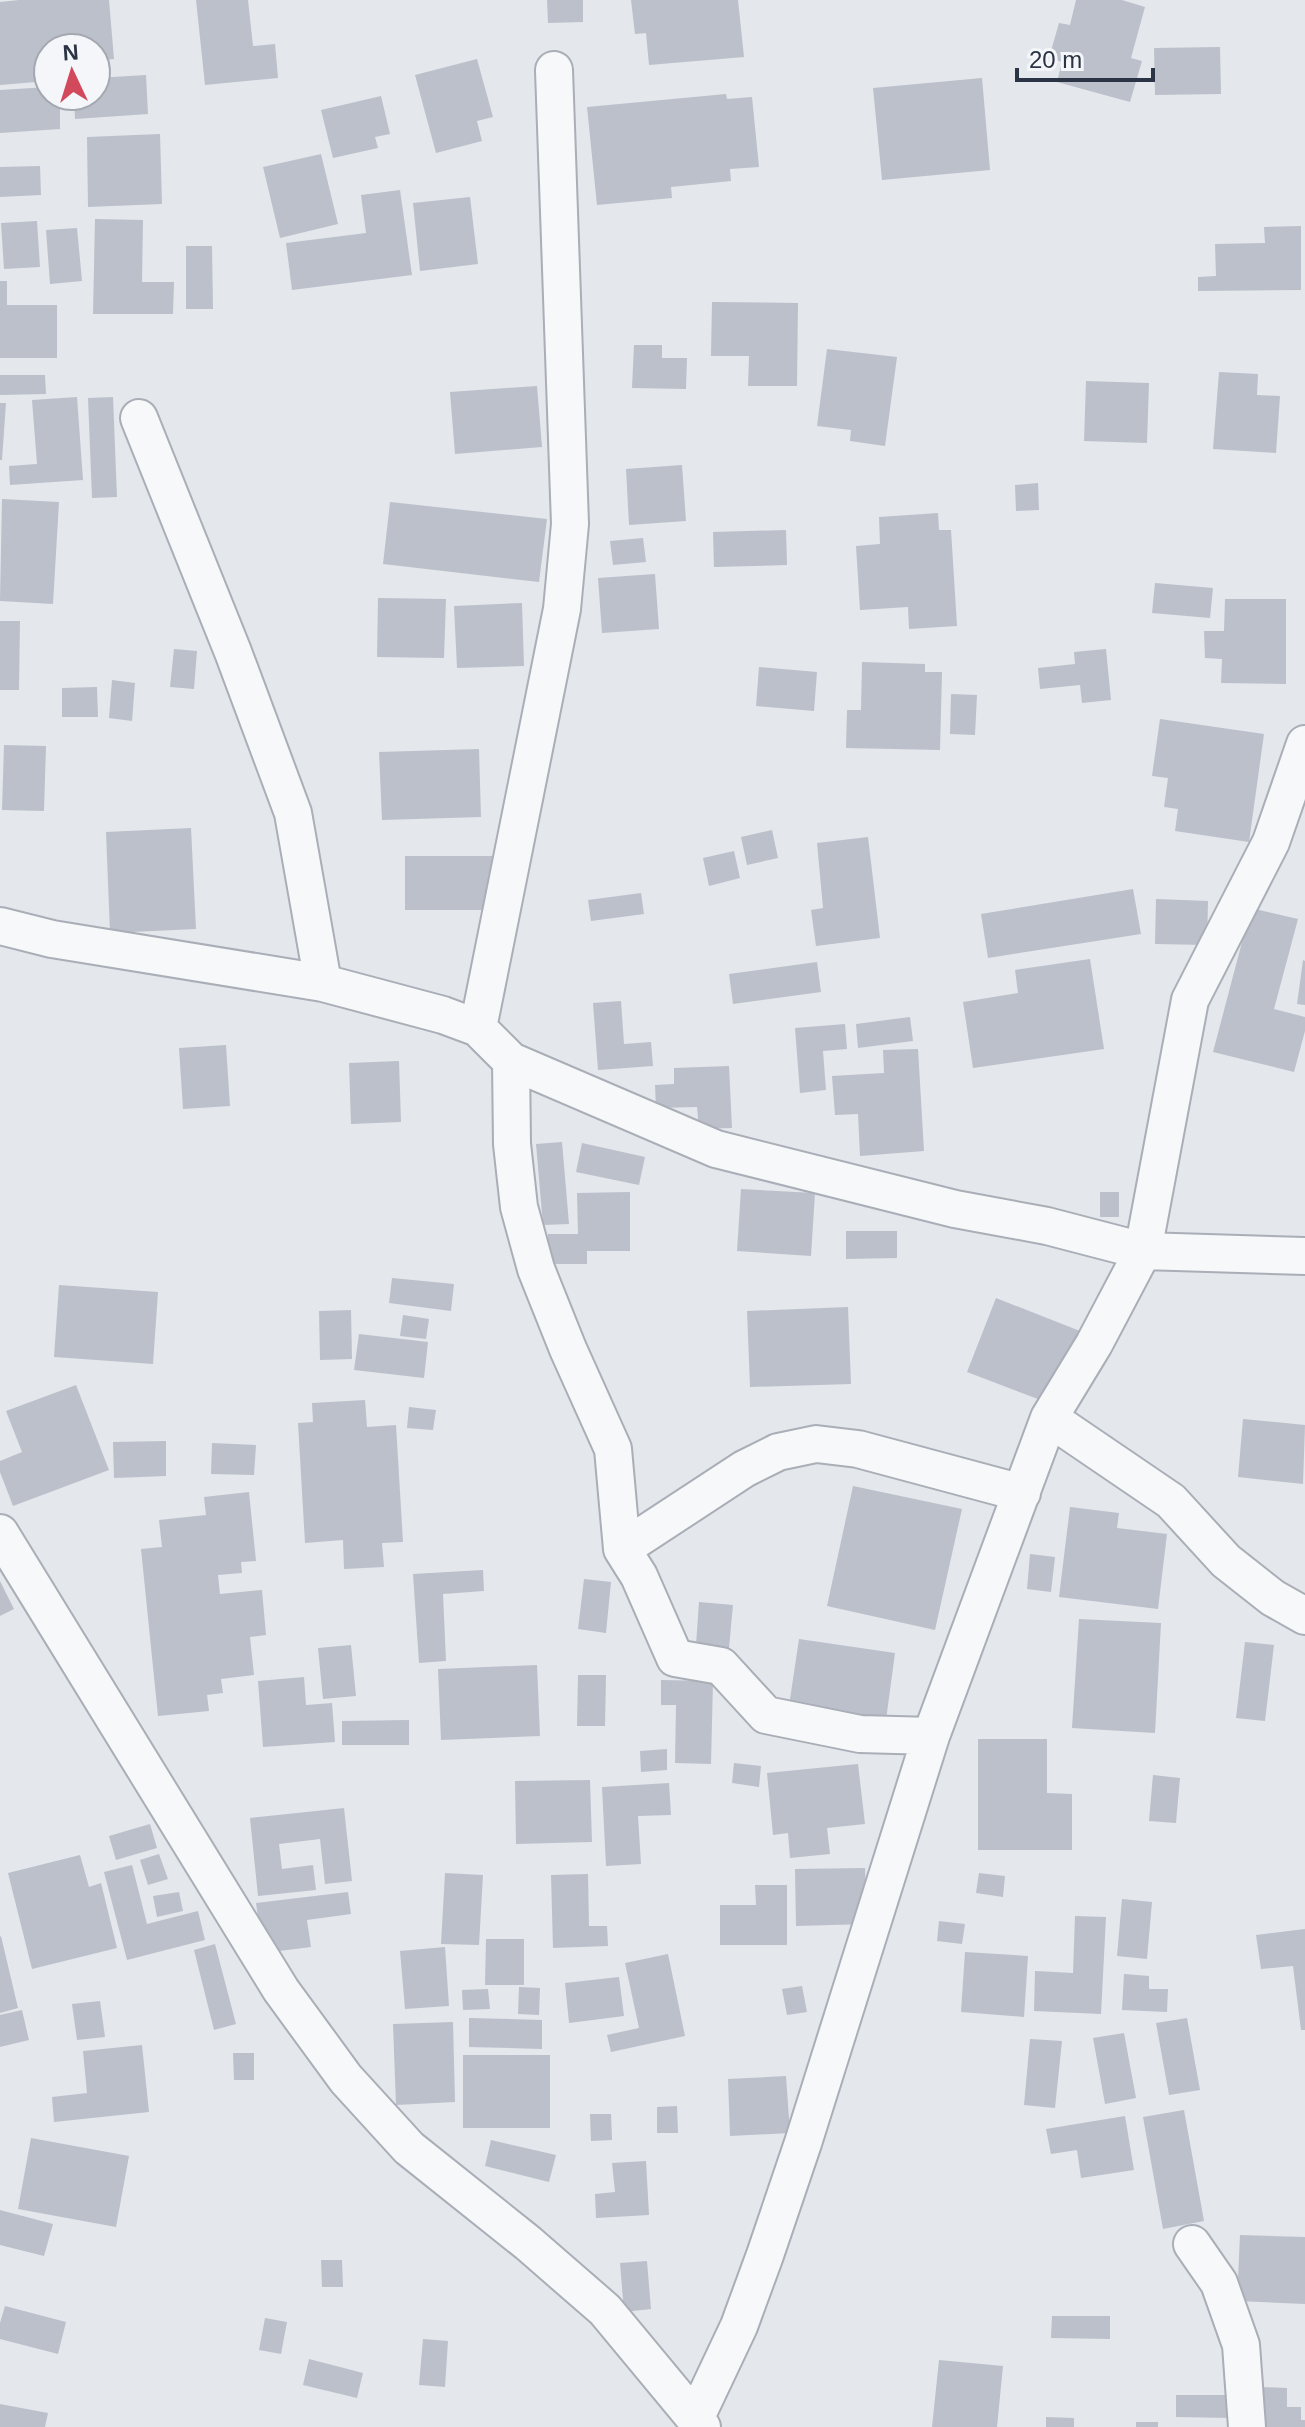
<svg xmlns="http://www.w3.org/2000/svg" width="1305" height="2427" font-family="Arial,sans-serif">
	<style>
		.building { fill: #bbc0ca }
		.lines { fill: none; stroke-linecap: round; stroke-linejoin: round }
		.street-casing { stroke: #a9aeb7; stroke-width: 40 }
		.street { stroke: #f7f8fa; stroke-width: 36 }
	</style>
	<rect width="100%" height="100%" fill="#e4e7ec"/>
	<!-- building -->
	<path class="building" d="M 19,0 L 109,0 L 114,59 L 96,61 L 96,48 L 48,48 L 48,81 L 0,85 L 0,2 Z
		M 196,0 L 248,0 L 253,46 L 275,44 L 278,78 L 205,85 Z
		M 547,0 L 583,0 L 583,22 L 548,23 Z
		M 631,0 L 738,0 L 744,57 L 649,65 L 646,33 L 635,34 Z
		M 1076,0 L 1122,0 L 1145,7 L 1131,58 L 1142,61 L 1130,102 L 1057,82 L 1062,62 L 1049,58 L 1059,23 L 1070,25 Z
		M 1220,47 L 1221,94 L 1155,95 L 1154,48 Z
		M 477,59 L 493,117 L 477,121 L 482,141 L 436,153 L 415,75 Z
		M 146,75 L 148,114 L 75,119 L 74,96 L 96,96 L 96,78 Z
		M 982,78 L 990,170 L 882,180 L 873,88 Z
		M 48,87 L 48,96 L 60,96 L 60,129 L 0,133 L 0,90 Z
		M 726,94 L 727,99 L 752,97 L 759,167 L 730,169 L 731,181 L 671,187 L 672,198 L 597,205 L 587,107 Z
		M 381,96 L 390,134 L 375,137 L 378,148 L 333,158 L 321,110 Z
		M 160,134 L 162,204 L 88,207 L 87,137 Z
		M 321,154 L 338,224 L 280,238 L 263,167 Z
		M 40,166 L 41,195 L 0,197 L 0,167 Z
		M 400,190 L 412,275 L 292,290 L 286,243 L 366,233 L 361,195 Z
		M 470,197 L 478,264 L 420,271 L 413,203 Z
		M 95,219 L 143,220 L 142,282 L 174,282 L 173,314 L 93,314 Z
		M 37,221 L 40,267 L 4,269 L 1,223 Z
		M 1301,226 L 1301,290 L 1198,291 L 1198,277 L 1216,276 L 1215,244 L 1265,243 L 1264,227 Z
		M 77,228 L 82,281 L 50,284 L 46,230 Z
		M 186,246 L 212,246 L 213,309 L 186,309 Z
		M 0,281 L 7,281 L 7,305 L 57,305 L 57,358 L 0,358 Z
		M 712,302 L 798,303 L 797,386 L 748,386 L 749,356 L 711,356 Z
		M 634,345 L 662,345 L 662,358 L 687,358 L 686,389 L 632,388 Z
		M 827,349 L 897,357 L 885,446 L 850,441 L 851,430 L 817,426 Z
		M 1219,372 L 1258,374 L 1257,395 L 1280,396 L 1276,453 L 1213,449 Z
		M 0,375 L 45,375 L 46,394 L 0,395 Z
		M 1086,381 L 1149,383 L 1147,443 L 1084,441 Z
		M 537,386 L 542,447 L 455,454 L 450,392 Z
		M 77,397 L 83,480 L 10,485 L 9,466 L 37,464 L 32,400 Z
		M 113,397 L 117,497 L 92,498 L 88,398 Z
		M 0,403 L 6,403 L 2,460 L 0,460 Z
		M 682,465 L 686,521 L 629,525 L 626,469 Z
		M 1038,483 L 1039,510 L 1016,511 L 1015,485 Z
		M 2,499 L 59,502 L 53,604 L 0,601 Z
		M 390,502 L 547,519 L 539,582 L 383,564 Z
		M 938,513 L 939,530 L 951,530 L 957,626 L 909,629 L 908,607 L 860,610 L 856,546 L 880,544 L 879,517 Z
		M 786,530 L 787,565 L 714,567 L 713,532 Z
		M 643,538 L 646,562 L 613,565 L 610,541 Z
		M 655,574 L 659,629 L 602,633 L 598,578 Z
		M 1155,583 L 1213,588 L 1210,618 L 1152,613 Z
		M 378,598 L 446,599 L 444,658 L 377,657 Z
		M 1225,599 L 1286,599 L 1286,684 L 1221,683 L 1222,659 L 1205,658 L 1204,631 L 1224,631 Z
		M 522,603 L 524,666 L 457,668 L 454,606 Z
		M 0,621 L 20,621 L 19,690 L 0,690 Z
		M 174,649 L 197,651 L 194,689 L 170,687 Z
		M 1106,649 L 1111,700 L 1082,703 L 1080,685 L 1040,689 L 1038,668 L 1075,664 L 1074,652 Z
		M 862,662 L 925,664 L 925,672 L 942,672 L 940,750 L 846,748 L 847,710 L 861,710 Z
		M 759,667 L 817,672 L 814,711 L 756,706 Z
		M 112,680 L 135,683 L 132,721 L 109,718 Z
		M 97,687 L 98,717 L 62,717 L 62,688 Z
		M 951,694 L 977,695 L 975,735 L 950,734 Z
		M 1160,719 L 1264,734 L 1249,842 L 1175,831 L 1178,809 L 1164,807 L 1168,778 L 1152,776 Z
		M 4,745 L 46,746 L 44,811 L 2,810 Z
		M 479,749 L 481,817 L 382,820 L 379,752 Z
		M 191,828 L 196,929 L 110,933 L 106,832 Z
		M 772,830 L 778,858 L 747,865 L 741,837 Z
		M 868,837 L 880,938 L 816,946 L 811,910 L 823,908 L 817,843 Z
		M 734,851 L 740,878 L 709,886 L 703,858 Z
		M 405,856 L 492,856 L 492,910 L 405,910 Z
		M 1133,889 L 1141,934 L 988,958 L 981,914 Z
		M 641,893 L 644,914 L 591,921 L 588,900 Z
		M 1156,899 L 1208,901 L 1207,945 L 1155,944 Z
		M 1251,908 L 1298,919 L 1274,1009 L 1305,1017 L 1305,1031 L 1294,1072 L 1213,1052 Z
		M 1090,959 L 1104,1049 L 973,1068 L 963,1002 L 1018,993 L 1015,970 Z
		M 1303,960 L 1305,961 L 1305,1005 L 1297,1004 Z
		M 817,962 L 821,992 L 733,1004 L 729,974 Z
		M 621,1001 L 624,1044 L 651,1042 L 653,1066 L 598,1070 L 593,1003 Z
		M 910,1017 L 913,1041 L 858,1048 L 856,1024 Z
		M 845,1024 L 847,1049 L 823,1051 L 826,1090 L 800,1093 L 795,1028 Z
		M 226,1045 L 230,1106 L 183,1109 L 179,1048 Z
		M 918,1049 L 924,1151 L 860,1156 L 858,1114 L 835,1115 L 832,1076 L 884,1073 L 883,1050 Z
		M 399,1061 L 401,1122 L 351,1124 L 349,1063 Z
		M 729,1066 L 732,1128 L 699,1129 L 697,1107 L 656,1108 L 655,1085 L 674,1084 L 674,1068 Z
		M 562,1142 L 569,1224 L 543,1225 L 536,1144 Z
		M 582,1143 L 645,1157 L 639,1185 L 576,1172 Z
		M 741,1189 L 815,1193 L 811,1256 L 737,1251 Z
		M 630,1192 L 630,1251 L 587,1251 L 587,1264 L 548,1264 L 548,1234 L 578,1234 L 577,1193 Z
		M 1100,1192 L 1119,1192 L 1119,1217 L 1100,1217 Z
		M 846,1231 L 897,1231 L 897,1258 L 846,1259 Z
		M 392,1278 L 454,1284 L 451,1311 L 389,1303 Z
		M 59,1285 L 158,1292 L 153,1364 L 54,1357 Z
		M 996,1298 L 1080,1331 L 1051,1404 L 967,1372 Z
		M 848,1307 L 851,1384 L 750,1387 L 747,1311 Z
		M 351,1310 L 352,1359 L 320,1360 L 319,1311 Z
		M 403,1315 L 429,1319 L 426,1339 L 400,1336 Z
		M 359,1334 L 428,1342 L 424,1378 L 354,1370 Z
		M 76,1385 L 109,1470 L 13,1506 L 0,1472 L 0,1461 L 22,1452 L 6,1411 Z
		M 365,1400 L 367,1427 L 396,1425 L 403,1542 L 382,1543 L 384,1567 L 344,1569 L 343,1540 L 305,1543 L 298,1423 L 313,1422 L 312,1403 Z
		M 409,1407 L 436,1410 L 433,1430 L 407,1428 Z
		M 1243,1419 L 1305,1425 L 1303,1484 L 1238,1477 Z
		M 166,1441 L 166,1476 L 114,1478 L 113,1442 Z
		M 212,1443 L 256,1445 L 254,1475 L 211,1474 Z
		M 853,1486 L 962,1509 L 935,1630 L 827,1606 Z
		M 249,1492 L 256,1561 L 241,1562 L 242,1573 L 218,1575 L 220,1594 L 262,1590 L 266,1635 L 250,1637 L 254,1675 L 221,1679 L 223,1693 L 207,1695 L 209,1711 L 158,1716 L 141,1549 L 162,1547 L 159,1520 L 206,1515 L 204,1497 Z
		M 1070,1507 L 1119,1513 L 1117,1528 L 1167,1534 L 1158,1609 L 1059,1597 Z
		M 1030,1554 L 1055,1557 L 1051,1592 L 1027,1589 Z
		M 483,1570 L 484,1591 L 443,1594 L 446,1661 L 419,1663 L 413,1574 Z
		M 584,1579 L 611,1582 L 606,1633 L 578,1629 Z
		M 0,1581 L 14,1609 L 0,1616 Z
		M 699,1602 L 733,1605 L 729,1648 L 696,1645 Z
		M 1079,1619 L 1161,1623 L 1155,1733 L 1072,1728 Z
		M 799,1639 L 895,1653 L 886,1720 L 789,1706 Z
		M 1245,1642 L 1274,1645 L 1265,1721 L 1236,1718 Z
		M 351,1645 L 356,1696 L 323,1699 L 318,1648 Z
		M 537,1665 L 540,1736 L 441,1740 L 438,1669 Z
		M 578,1675 L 606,1675 L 605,1726 L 577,1726 Z
		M 304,1677 L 306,1705 L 332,1703 L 335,1742 L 263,1747 L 258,1681 Z
		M 661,1680 L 713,1681 L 711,1764 L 675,1763 L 676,1705 L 661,1705 Z
		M 409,1720 L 409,1745 L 342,1745 L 342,1721 Z
		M 978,1739 L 1047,1739 L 1047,1793 L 1072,1794 L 1072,1850 L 978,1850 Z
		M 667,1749 L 667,1770 L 641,1772 L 640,1751 Z
		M 734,1763 L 761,1766 L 759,1787 L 732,1783 Z
		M 858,1764 L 865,1824 L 827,1828 L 830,1854 L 790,1858 L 788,1833 L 773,1835 L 767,1773 Z
		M 1153,1775 L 1180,1778 L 1176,1823 L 1149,1821 Z
		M 590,1780 L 592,1842 L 516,1844 L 515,1781 Z
		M 669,1783 L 671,1815 L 638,1816 L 641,1864 L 606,1866 L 602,1787 Z
		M 344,1808 L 352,1881 L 325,1884 L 320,1839 L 279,1844 L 282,1869 L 313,1865 L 316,1890 L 258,1896 L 250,1818 Z
		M 150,1824 L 157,1848 L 116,1860 L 109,1836 Z
		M 159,1854 L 168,1879 L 148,1885 L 140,1860 Z
		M 80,1855 L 89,1887 L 101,1883 L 117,1948 L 32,1969 L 8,1873 Z
		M 132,1865 L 147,1924 L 198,1911 L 205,1940 L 127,1960 L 104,1872 Z
		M 865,1868 L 867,1924 L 796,1926 L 795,1869 Z
		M 445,1873 L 483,1875 L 479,1945 L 441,1944 Z
		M 979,1873 L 1005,1876 L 1003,1897 L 976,1893 Z
		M 588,1874 L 589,1926 L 607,1926 L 608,1946 L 553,1948 L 551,1875 Z
		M 755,1885 L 787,1885 L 787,1945 L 720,1945 L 720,1905 L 756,1905 Z
		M 179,1892 L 183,1911 L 157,1917 L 153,1896 Z
		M 348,1892 L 351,1914 L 307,1920 L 311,1947 L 263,1953 L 256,1903 Z
		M 1122,1899 L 1152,1902 L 1147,1959 L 1117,1956 Z
		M 1075,1916 L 1106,1917 L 1101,2014 L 1034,2011 L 1035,1971 L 1073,1973 Z
		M 939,1921 L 965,1924 L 962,1944 L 937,1941 Z
		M 1305,1929 L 1305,2030 L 1301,2030 L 1293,1966 L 1261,1969 L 1256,1935 Z
		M 1,1936 L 18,2008 L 0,2013 L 0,1937 Z
		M 486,1939 L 524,1939 L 524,1985 L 485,1985 Z
		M 215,1944 L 236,2024 L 214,2030 L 194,1950 Z
		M 445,1947 L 449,2006 L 405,2009 L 400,1951 Z
		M 965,1952 L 1028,1956 L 1024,2017 L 961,2012 Z
		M 668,1954 L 685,2036 L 611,2052 L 607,2035 L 639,2028 L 625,1963 Z
		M 1124,1974 L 1149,1976 L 1149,1989 L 1168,1989 L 1167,2012 L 1122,2010 Z
		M 619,1977 L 624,2016 L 569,2023 L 565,1983 Z
		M 802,1986 L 807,2012 L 787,2015 L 782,1989 Z
		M 519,1987 L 540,1988 L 539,2015 L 518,2014 Z
		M 488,1989 L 490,2009 L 463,2010 L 462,1990 Z
		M 100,2001 L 105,2037 L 77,2040 L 72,2004 Z
		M 22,2010 L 29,2040 L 0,2047 L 0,2015 Z
		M 469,2018 L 542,2020 L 542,2049 L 469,2047 Z
		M 1187,2018 L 1200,2090 L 1169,2095 L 1156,2023 Z
		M 453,2022 L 455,2102 L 396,2105 L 393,2024 Z
		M 1124,2033 L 1136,2098 L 1105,2104 L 1093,2038 Z
		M 1030,2039 L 1062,2041 L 1055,2108 L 1024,2105 Z
		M 142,2045 L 149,2112 L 54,2122 L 52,2097 L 87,2093 L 83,2051 Z
		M 233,2053 L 254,2053 L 254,2080 L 234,2080 Z
		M 463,2055 L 550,2055 L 550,2128 L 463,2128 Z
		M 786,2076 L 790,2133 L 730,2136 L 728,2079 Z
		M 677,2106 L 678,2133 L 657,2133 L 657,2107 Z
		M 1184,2110 L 1204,2221 L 1163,2229 L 1143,2117 Z
		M 590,2114 L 611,2114 L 612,2140 L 591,2141 Z
		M 1125,2116 L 1134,2170 L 1081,2178 L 1077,2150 L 1051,2154 L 1046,2129 Z
		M 31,2138 L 129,2156 L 116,2227 L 18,2209 Z
		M 491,2140 L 556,2155 L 549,2182 L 485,2166 Z
		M 646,2161 L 649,2215 L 596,2218 L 595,2194 L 615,2192 L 612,2163 Z
		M 0,2210 L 53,2224 L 44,2256 L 0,2245 Z
		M 1240,2235 L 1305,2237 L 1305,2304 L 1237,2301 Z
		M 321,2260 L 342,2260 L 343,2287 L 322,2287 Z
		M 647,2261 L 651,2309 L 624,2312 L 620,2263 Z
		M 5,2306 L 66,2322 L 58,2354 L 0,2339 L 0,2323 Z
		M 1052,2316 L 1110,2316 L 1110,2339 L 1051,2338 Z
		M 265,2318 L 287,2322 L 281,2354 L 259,2350 Z
		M 423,2339 L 448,2341 L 445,2387 L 419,2385 Z
		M 309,2359 L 363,2373 L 357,2398 L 303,2385 Z
		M 939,2360 L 1003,2366 L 997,2427 L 932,2427 Z
		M 1260,2387 L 1287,2388 L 1287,2407 L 1301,2407 L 1301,2420 L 1305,2420 L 1305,2427 L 1258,2427 Z
		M 1176,2395 L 1234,2395 L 1233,2418 L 1176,2417 Z
		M 0,2404 L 48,2413 L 45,2427 L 0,2427 Z
		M 1046,2417 L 1074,2418 L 1074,2427 L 1046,2427 Z
		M 1136,2422 L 1158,2422 L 1158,2427 L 1136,2427 Z"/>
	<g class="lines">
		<defs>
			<path id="street" d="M 139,418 L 233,652 L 293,813 L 323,983
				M 0,926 L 52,939 L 323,983 L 443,1015 L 478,1028 L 511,1061 L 716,1149 L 955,1209 L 1047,1226 L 1143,1251 L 1305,1256
				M 478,1028 L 562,609 L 570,524 L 554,70
				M 511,1061 L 512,1144 L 519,1207 L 536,1269 L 568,1349 L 613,1449 L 622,1549 L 639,1576 L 675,1658 L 721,1666 L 766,1715 L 860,1734 L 931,1736
				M 1049,1418 L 1171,1501 L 1226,1561 L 1273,1598 L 1305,1616
				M 0,1533 L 281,1990 L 346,2079 L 409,2148 L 528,2243 L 605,2310 L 702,2427
				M 622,1549 L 744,1469 L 778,1452 L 816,1444 L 858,1449 L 1022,1493
				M 1192,2244 L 1219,2283 L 1241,2345 L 1247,2427
				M 696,2417 L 739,2326 L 765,2255 L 803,2143 L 931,1736 L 1049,1418 L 1094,1344 L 1143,1251 L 1190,1000 L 1271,842 L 1305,744"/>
		</defs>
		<!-- street casing -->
		<use href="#street" class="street-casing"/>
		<!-- street -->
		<use href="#street" class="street"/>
	</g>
	<!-- north arrow -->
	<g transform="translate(72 72) rotate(356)"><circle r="38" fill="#f4f6f9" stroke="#a4a8b1" stroke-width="2"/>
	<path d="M0-6L14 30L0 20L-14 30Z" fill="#d1495b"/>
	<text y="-12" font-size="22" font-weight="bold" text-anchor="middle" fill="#2b3445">N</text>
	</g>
	<!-- scale -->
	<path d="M1017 68v12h136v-12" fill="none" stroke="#2b3445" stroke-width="4"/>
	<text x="1029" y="68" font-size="24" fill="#2b3445" stroke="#f4f6f9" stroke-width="6" paint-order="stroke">20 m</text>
</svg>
